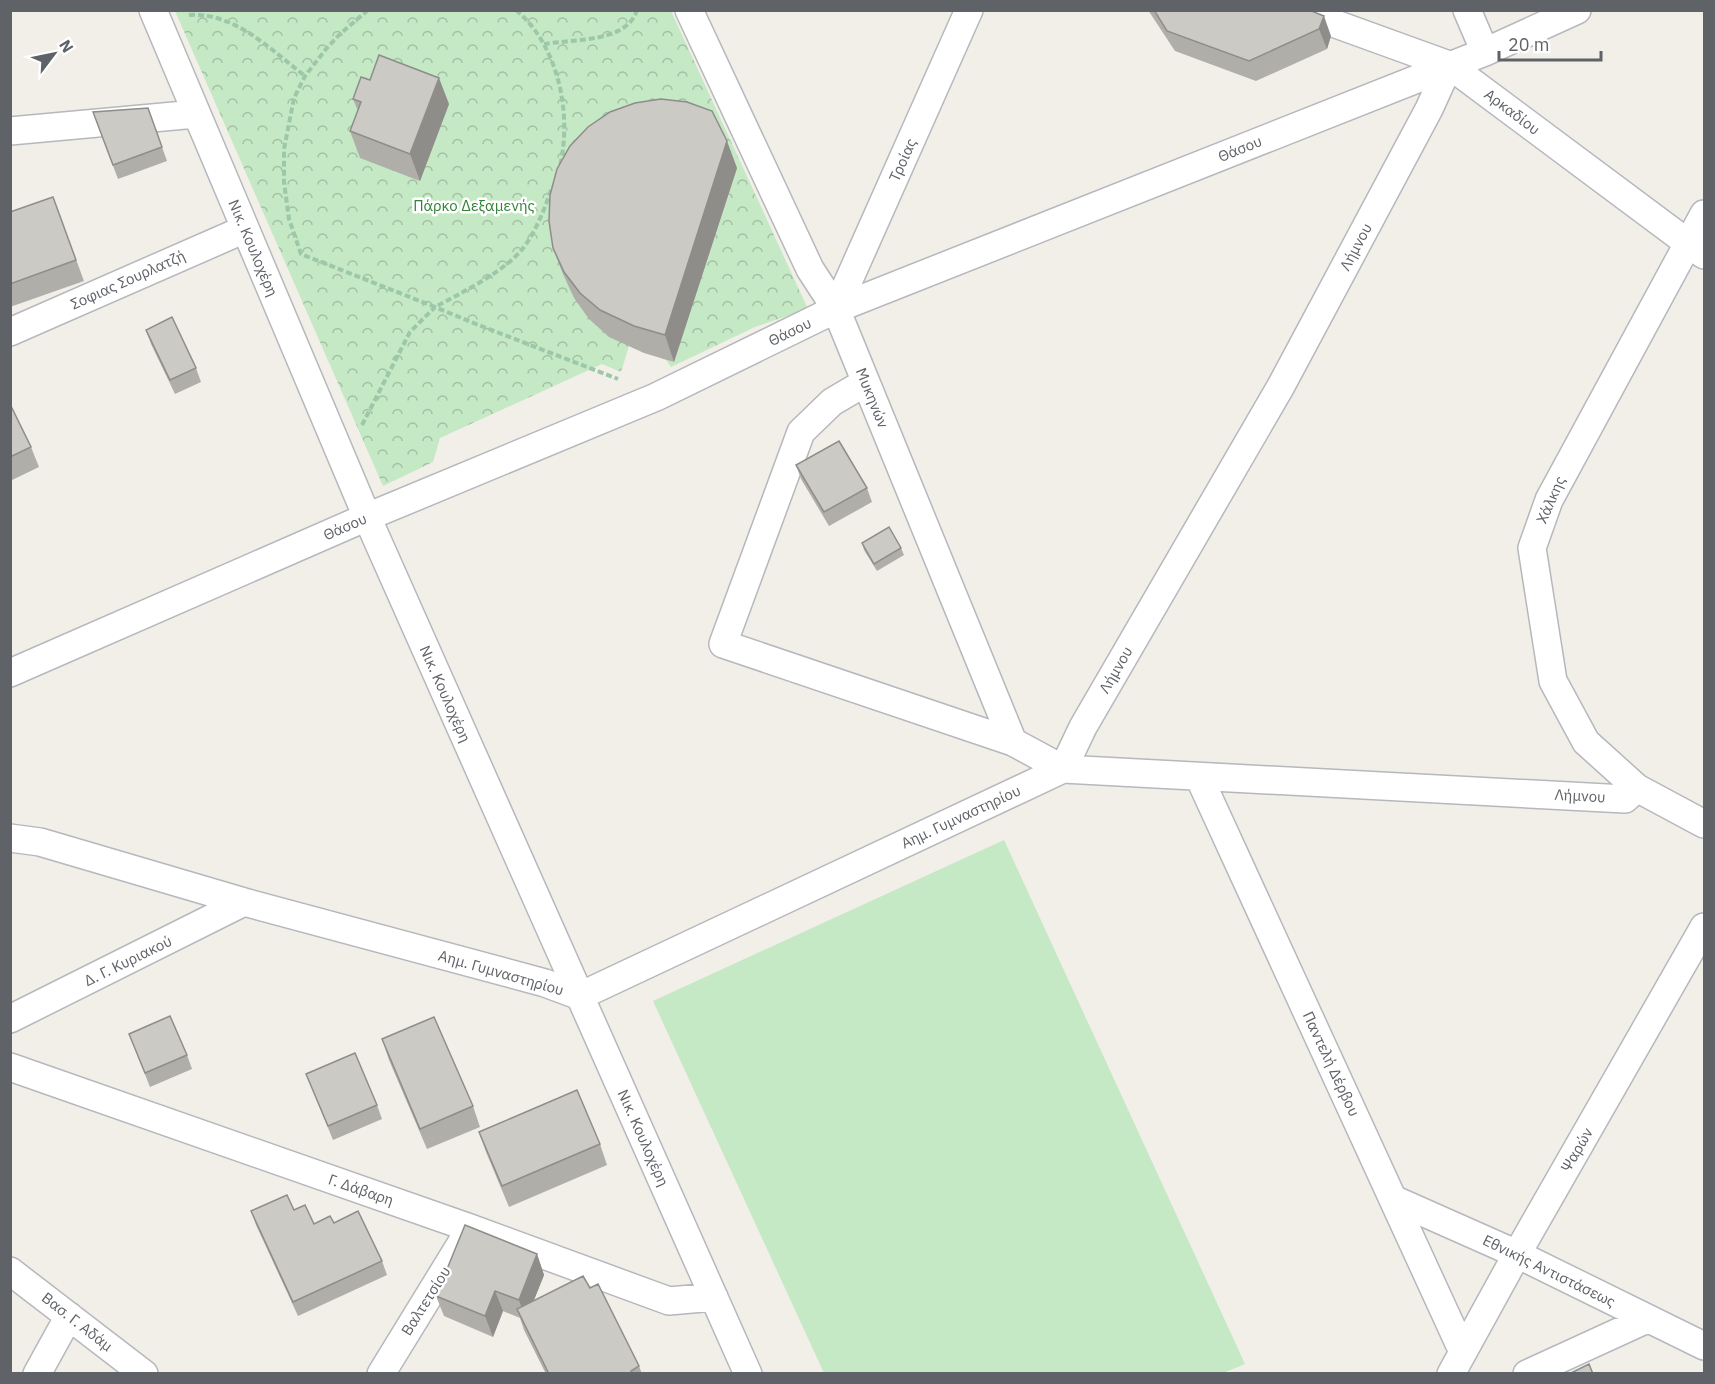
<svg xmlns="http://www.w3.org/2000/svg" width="1715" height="1384" font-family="'IBM Plex Sans',sans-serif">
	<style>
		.park { fill: url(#park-crowns) }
		.garden { fill: #c5e8c5 }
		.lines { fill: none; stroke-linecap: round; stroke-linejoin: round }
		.street-casing { stroke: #b5b8bc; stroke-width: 30 }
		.path { stroke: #9cc7a9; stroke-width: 4; stroke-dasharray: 6 3; stroke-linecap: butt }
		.street { stroke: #fff; stroke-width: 27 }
		.wall { fill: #afaea9 }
		.shaded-wall { fill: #8f8d8a }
		.building { fill: #cccac5; stroke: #8f8d8a; stroke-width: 1.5 }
		.labels { text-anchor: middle; stroke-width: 5; stroke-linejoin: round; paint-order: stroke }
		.street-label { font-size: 15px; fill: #5f6368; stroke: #fff }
		.park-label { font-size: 15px; fill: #348238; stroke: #fff }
	</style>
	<defs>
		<pattern id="park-crowns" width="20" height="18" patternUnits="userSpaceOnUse" patternTransform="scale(1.5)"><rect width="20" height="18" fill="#c5e8c5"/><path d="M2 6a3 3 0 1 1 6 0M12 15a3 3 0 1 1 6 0" fill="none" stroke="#a3c0a4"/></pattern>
	</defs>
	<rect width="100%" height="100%" fill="#f1efe8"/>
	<!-- park -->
	<path class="park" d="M 175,11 L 671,11 L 808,309 L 755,327 L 671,367 L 666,360 L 629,346 L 621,372 L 602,364 L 440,438 L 433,462 L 383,486 Z"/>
	<!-- garden -->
	<path class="garden" d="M 1004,840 L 1245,1364 L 1223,1373 L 824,1373 L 653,1001 Z"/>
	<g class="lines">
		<defs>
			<path id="street" d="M 153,10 L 367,517 L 748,1374
				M 689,10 L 810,269 L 836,309 L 1013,742 L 1063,769 L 1625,799 L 1637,788
				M 1297,10 L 1449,65 L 1704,255
				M 1467,10 L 1485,52
				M 10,131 L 196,114
				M 1704,214 L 1549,500 L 1532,548 L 1553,681 L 1586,742 L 1637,788 L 1704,824
				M 836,309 L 969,10
				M 10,332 L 245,229
				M 866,382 L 832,402 L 801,432 L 723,644 L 1013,742
				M 10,673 L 367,517 L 656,397 L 836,309 L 1485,52 L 1577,10
				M 1063,769 L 1083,727 L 1281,386 L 1429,109 L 1449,65
				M 1199,777 L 1463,1352
				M 10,838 L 40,842 L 244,902 L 545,983 L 580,996 L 1063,769
				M 10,1019 L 244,902
				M 10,1067 L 470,1228 L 669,1301 L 714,1297
				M 1393,1199 L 1517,1254 L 1704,1346
				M 10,1271 L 144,1374
				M 37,1374 L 69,1316
				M 381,1374 L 470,1229
				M 1451,1374 L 1517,1254 L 1704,927
				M 1527,1374 L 1647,1319"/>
		</defs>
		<!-- street casing -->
		<use href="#street" class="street-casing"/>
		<!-- path -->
		<path class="path" d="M 368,10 L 340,34 L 326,49 L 305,76 L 294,98 L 284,149 L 284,182 L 289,219 L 301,254 L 435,307 C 461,293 506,271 524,247 C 537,229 545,208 552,187
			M 516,10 C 559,46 572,114 560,166
			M 189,15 C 235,12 271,50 305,76
			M 544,44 C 573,39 627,43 637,10
			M 362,425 L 410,332 L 435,307 L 471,322 L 618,379"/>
		<!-- street -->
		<use href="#street" class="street"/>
	</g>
	<!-- wall -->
	<path class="wall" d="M 1148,10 L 1309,10 L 1331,36 L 1327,49 L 1256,81 L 1175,51 Z
		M 370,80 L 449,104 L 420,181 L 360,158 L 350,131 L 358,111 L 353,99 Z
		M 148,108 L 167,161 L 118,179 L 93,112 Z
		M 737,168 L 674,362 L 644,353 L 609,337 L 589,319 L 574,298 L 563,274 L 553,248 Z
		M 53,197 L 84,281 L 10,307 L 10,212 Z
		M 146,330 L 196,368 L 201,382 L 175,394 L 151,344 Z
		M 10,404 L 31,447 L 39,467 L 10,481 Z
		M 796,465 L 867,488 L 872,502 L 829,526 L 801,479 Z
		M 862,543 L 901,548 L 904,555 L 877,571 L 864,550 Z
		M 129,1034 L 187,1055 L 192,1069 L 150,1087 Z
		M 382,1039 L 473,1106 L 480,1127 L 427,1149 L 389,1060 Z
		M 306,1074 L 377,1105 L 382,1119 L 333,1140 Z
		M 479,1132 L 600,1144 L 607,1165 L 509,1207 L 486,1152 Z
		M 294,1210 L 314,1224 L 334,1223 L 382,1261 L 387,1275 L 298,1316 L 256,1225 L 251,1211 Z
		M 537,1254 L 544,1275 L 534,1300 L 590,1288 L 639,1366 L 642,1374 L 546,1374 L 524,1330 L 520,1318 L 503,1311 L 493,1337 L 444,1316 L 436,1296 Z"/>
	<!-- shaded-wall -->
	<path class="shaded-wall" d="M 1324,16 L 1331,36 L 1327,49 L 1319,29 Z
		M 439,78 L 449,104 L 420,181 L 410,154 Z
		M 727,141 L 737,168 L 674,362 L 665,335 Z
		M 537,1254 L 544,1275 L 526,1320 L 519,1300 Z
		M 495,1291 L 503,1311 L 493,1337 L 485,1316 Z"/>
	<!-- building -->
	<path class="building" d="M 1154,10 L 1309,10 L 1324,16 L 1319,29 L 1249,61 L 1167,31 Z
		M 379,55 L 439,78 L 410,154 L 350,131 L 361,102 L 353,99 L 361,77 L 370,80 Z
		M 661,99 L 687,102 L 712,111 L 727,141 L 665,335 L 634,326 L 600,310 L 580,293 L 564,272 L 553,248 L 549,221 L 550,195 L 557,169 L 570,146 L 588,127 L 610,112 L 635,103 Z
		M 148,108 L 162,147 L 113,165 L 93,112 Z
		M 53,197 L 76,260 L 10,284 L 10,212 Z
		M 172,317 L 196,368 L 170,380 L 146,330 Z
		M 10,404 L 31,447 L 10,457 Z
		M 839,441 L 867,488 L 824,512 L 796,465 Z
		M 889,527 L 901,548 L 874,564 L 862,543 Z
		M 170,1016 L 187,1055 L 145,1073 L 129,1034 Z
		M 434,1017 L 473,1106 L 420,1129 L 382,1039 Z
		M 355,1053 L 377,1105 L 328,1126 L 306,1074 Z
		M 577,1090 L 600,1144 L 502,1186 L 479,1132 Z
		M 287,1195 L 294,1210 L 305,1205 L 314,1224 L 330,1216 L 334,1223 L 358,1211 L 382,1261 L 293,1302 L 251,1211 Z
		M 465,1225 L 537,1254 L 519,1300 L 495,1291 L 485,1316 L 436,1296 Z
		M 583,1276 L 590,1288 L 598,1284 L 639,1366 L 631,1371 L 633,1374 L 549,1374 L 517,1309 Z
		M 1589,1364 L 1593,1374 L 1569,1374 Z"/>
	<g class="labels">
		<!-- street labels -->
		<g class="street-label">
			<text transform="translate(1512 112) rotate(37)" y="5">Αρκαδίου</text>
			<text transform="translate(1240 149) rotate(-22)" y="5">Θάσου</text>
			<text transform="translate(903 160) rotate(-66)" y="5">Τροίας</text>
			<text transform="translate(1356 247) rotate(-62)" y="5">Λήμνου</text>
			<text transform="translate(253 248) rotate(67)" y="5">Νικ. Κουλοχέρη</text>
			<text transform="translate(128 280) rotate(-24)" y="5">Σοφιας Σουρλατζή</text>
			<text transform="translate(790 332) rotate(-26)" y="5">Θάσου</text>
			<text transform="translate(872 398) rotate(68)" y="5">Μυκηνών</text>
			<text transform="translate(1551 500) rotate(-66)" y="5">Χάλκης</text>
			<text transform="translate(345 527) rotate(-24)" y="5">Θάσου</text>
			<text transform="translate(1116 670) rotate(-60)" y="5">Λήμνου</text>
			<text transform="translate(445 694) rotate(66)" y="5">Νικ. Κουλοχέρη</text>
			<text transform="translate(1580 796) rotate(3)" y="5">Λήμνου</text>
			<text transform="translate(961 817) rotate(-25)" y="5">Αημ. Γυμναστηρίου</text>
			<text transform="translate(128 961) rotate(-26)" y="5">Δ. Γ. Κυριακού</text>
			<text transform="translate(501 973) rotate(16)" y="5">Αημ. Γυμναστηρίου</text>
			<text transform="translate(1331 1064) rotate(65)" y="5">Παντελή Δέρβου</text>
			<text transform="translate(643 1138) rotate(66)" y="5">Νικ. Κουλοχέρη</text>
			<text transform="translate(1577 1150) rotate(-60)" y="5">Ψαρών</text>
			<text transform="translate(361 1190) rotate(19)" y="5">Γ. Δάβαρη</text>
			<text transform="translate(1549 1271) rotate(26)" y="5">Εθνικής Αντιστάσεως</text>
			<text transform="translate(426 1301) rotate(-58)" y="5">Βαλτετσίου</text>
			<text transform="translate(77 1322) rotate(38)" y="5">Βασ. Γ. Αδάμ</text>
		</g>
		<!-- park labels -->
		<g class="park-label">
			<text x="474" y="211">Πάρκο Δεξαμενής</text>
		</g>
	</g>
	<!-- border -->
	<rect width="1715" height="1384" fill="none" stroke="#5f6368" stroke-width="24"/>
	<!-- north arrow -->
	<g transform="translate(54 54) rotate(58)" stroke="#ffffff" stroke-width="4.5" paint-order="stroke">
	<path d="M0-4.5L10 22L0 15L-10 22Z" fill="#5f6368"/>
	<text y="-9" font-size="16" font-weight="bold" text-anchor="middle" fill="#5f6368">N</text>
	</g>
	<!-- scale -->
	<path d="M1499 51v9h102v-9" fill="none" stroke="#5f6368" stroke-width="3"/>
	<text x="1508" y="51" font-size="18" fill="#5f6368" stroke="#ffffff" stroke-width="4.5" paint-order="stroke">20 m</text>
</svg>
